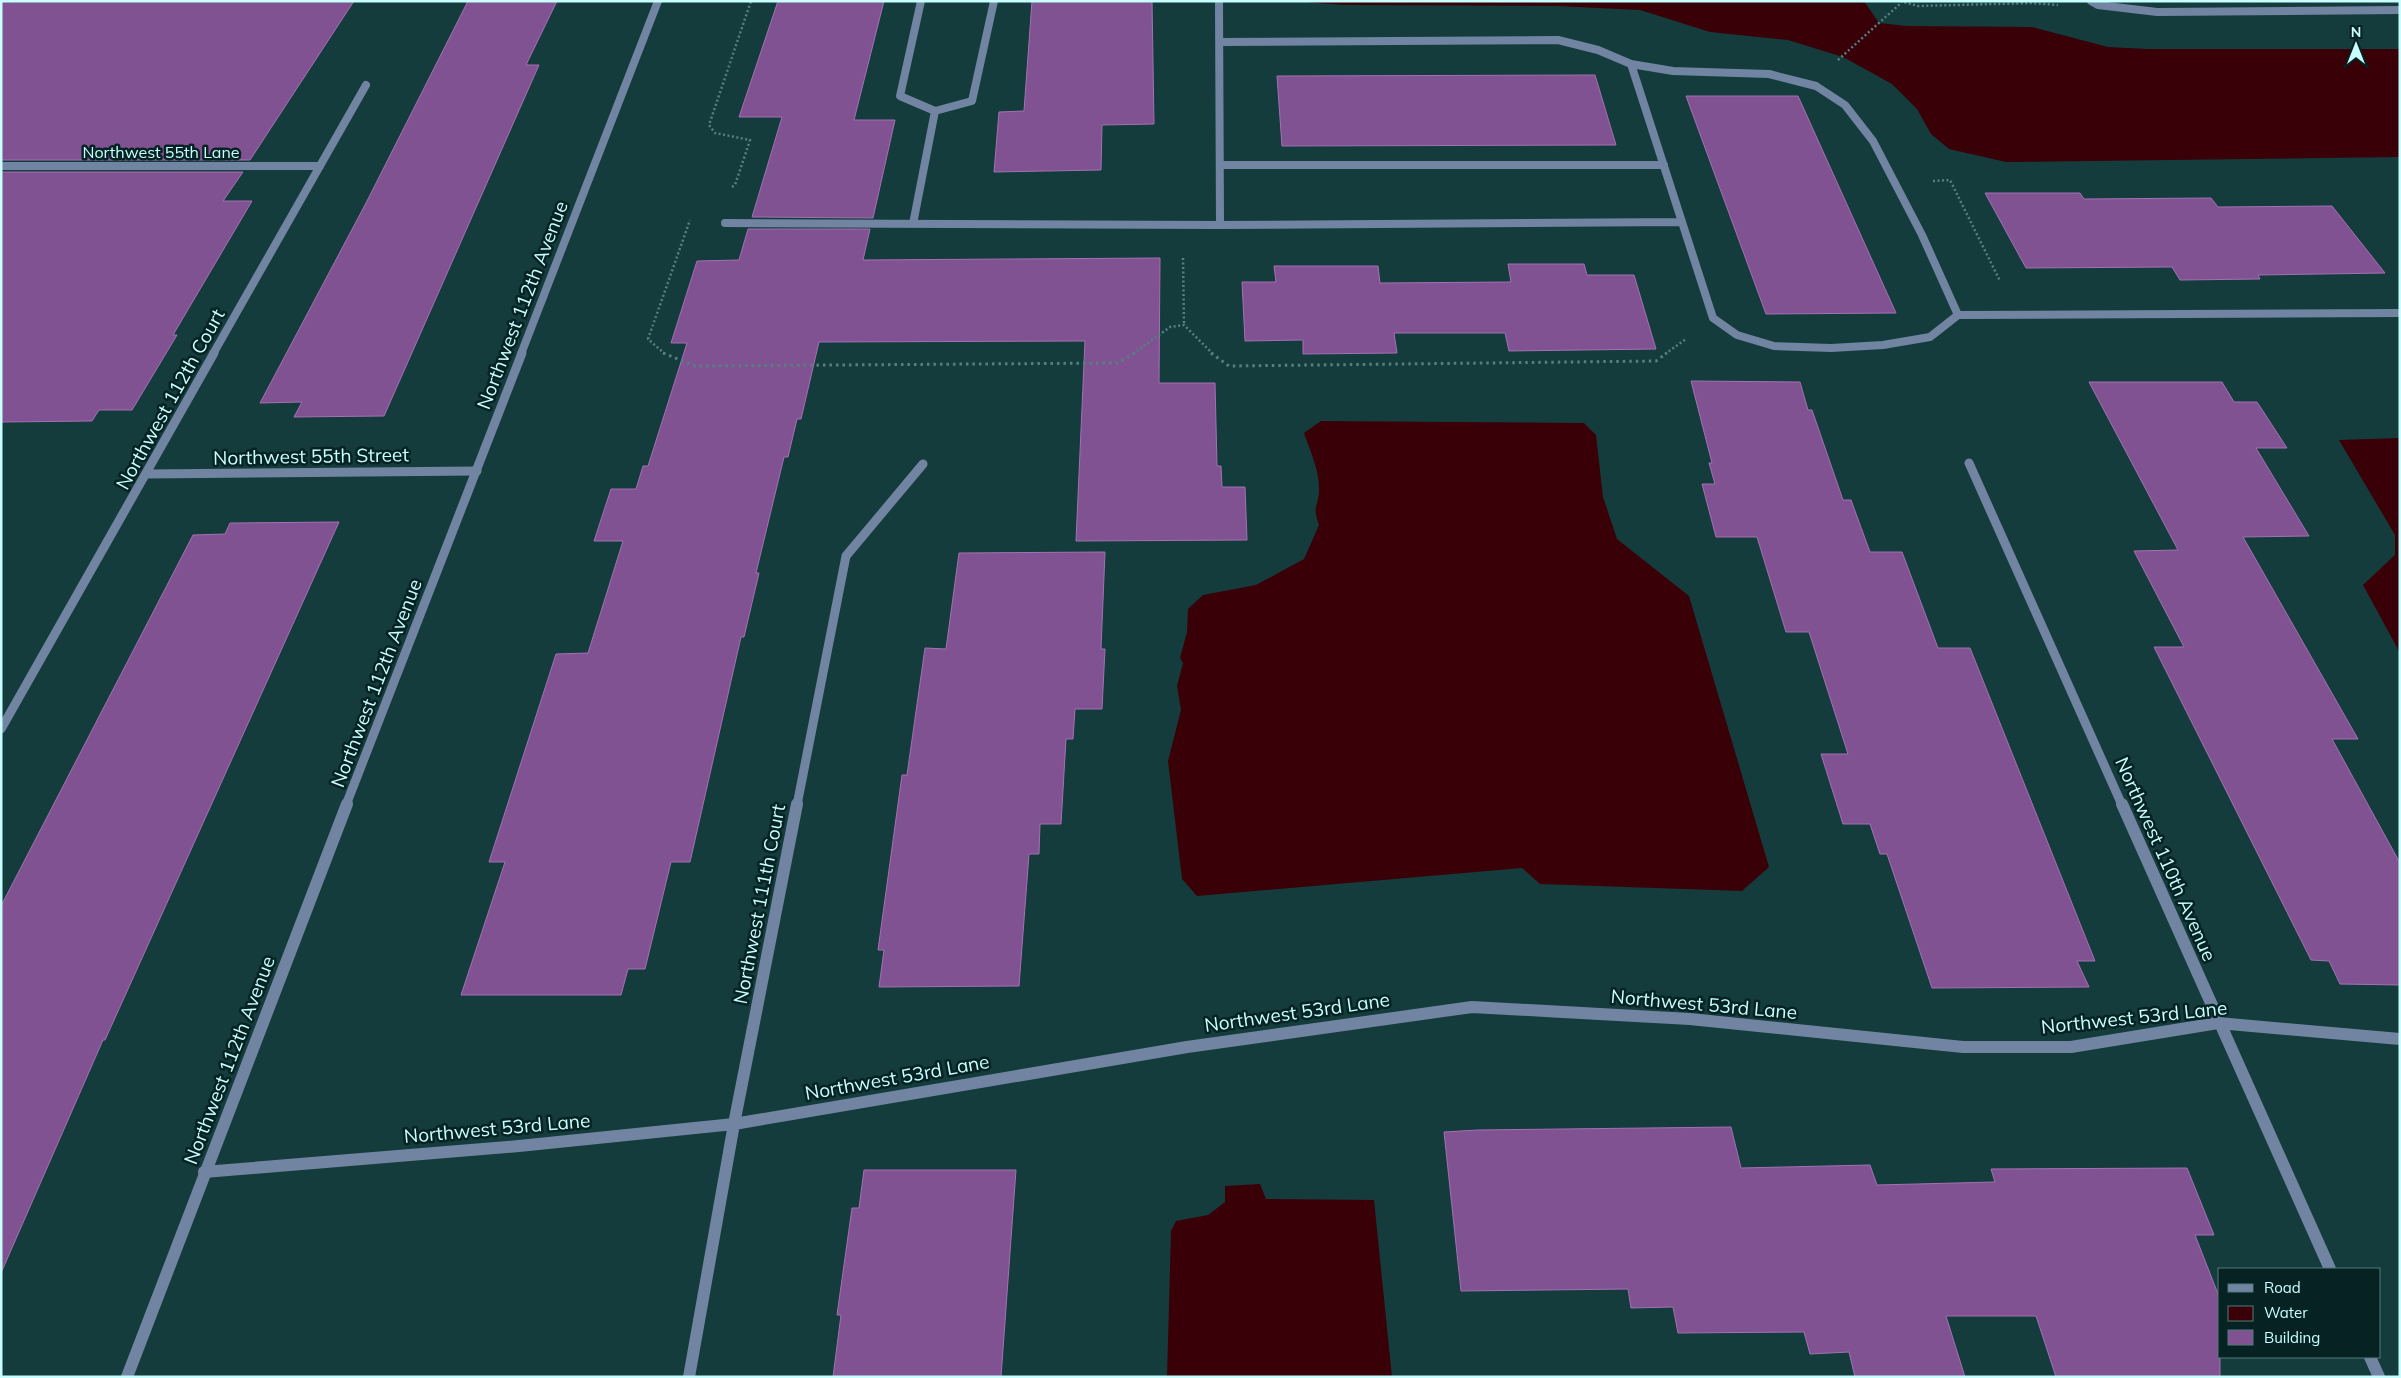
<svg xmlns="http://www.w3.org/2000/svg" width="2401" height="1378" font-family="Mulish,sans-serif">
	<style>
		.water { fill: #390008 }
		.building { fill: #815291; stroke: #a271b3 }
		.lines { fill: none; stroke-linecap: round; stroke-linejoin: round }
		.path-far1 { stroke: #548081; stroke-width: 2.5; stroke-dasharray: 2 2.5; stroke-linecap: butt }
		.path { stroke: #548081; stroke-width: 3; stroke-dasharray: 2.5 4; stroke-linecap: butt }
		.service { stroke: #7185a2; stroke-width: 8 }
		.minor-far2 { stroke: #7185a2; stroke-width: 8 }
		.minor-far1 { stroke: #7185a2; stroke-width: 9 }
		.minor { stroke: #7185a2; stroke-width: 12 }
		.tertiary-far2 { stroke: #7185a2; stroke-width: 8 }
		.tertiary-far1 { stroke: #7185a2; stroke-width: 9 }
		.tertiary { stroke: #7185a2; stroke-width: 12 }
		.labels { text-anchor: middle; stroke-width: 5; stroke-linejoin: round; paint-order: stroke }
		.far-street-label { font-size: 16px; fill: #c8feff; stroke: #062222 }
		.street-label { font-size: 19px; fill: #c8feff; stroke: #062222 }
	</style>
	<rect width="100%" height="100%" fill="#153c3d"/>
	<!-- water -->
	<path class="water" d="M 1292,1 L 1864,1 L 1879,23 L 1907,26 L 2032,27 L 2108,47 L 2148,49 L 2400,49 L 2400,157 L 2006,162 L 1949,149 L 1931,134 L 1917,109 L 1892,84 L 1843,57 L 1788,40 L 1710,32 L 1640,10 L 1557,6 L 1344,5 Z
		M 1321,421 L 1584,423 L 1596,435 L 1603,497 L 1617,539 L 1689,596 L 1769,867 L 1742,891 L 1540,884 L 1522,868 L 1197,896 L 1182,879 L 1168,761 L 1181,710 L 1177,686 L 1183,663 L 1180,658 L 1187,632 L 1188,609 L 1203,595 L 1256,585 L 1304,559 L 1319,525 C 1312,506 1318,508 1319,491 C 1320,471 1310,451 1304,433 Z
		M 2400,438 L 2400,653 L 2363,585 L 2395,555 L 2395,535 L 2339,440 Z
		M 1260,1184 L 1266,1199 L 1374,1200 L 1392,1377 L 1167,1377 L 1171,1231 L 1176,1221 L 1208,1215 L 1225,1202 L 1225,1186 Z"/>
	<!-- building -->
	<path class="building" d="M 1,1 L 354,1 L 250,160 L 1,160 Z
		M 468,1 L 557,1 L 526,65 L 539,65 L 384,416 L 294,417 L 302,402 L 260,403 L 366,203 Z
		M 778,1 L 884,1 L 854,120 L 895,120 L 873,218 L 752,217 L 782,117 L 739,117 Z
		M 1032,1 L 1152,1 L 1154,124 L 1102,125 L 1101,170 L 994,172 L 999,112 L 1024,111 Z
		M 1595,75 L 1616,145 L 1282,146 L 1277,76 Z
		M 1686,96 L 1798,96 L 1896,313 L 1766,314 Z
		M 1,172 L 243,172 L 223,201 L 252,201 L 173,335 L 177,335 L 132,410 L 99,410 L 92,421 L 1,422 Z
		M 1985,193 L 2080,193 L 2084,199 L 2211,198 L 2218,207 L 2332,206 L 2385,273 L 2258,275 L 2260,279 L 2180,280 L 2172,267 L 2026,268 Z
		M 748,229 L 870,229 L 863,260 L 1160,258 L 1159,383 L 1215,383 L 1217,466 L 1221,466 L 1222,487 L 1245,487 L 1247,540 L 1076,541 L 1085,341 L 819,342 L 801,419 L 797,419 L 788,457 L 784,457 L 756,573 L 759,573 L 744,637 L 741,637 L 690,862 L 671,862 L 645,969 L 628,969 L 621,995 L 461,995 L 505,862 L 489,862 L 556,654 L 588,653 L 623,541 L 594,541 L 611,489 L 636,489 L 643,466 L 648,466 L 687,343 L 671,343 L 697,261 L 739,260 Z
		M 1508,264 L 1584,264 L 1587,275 L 1634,275 L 1656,349 L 1509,351 L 1505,333 L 1394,333 L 1397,353 L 1303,354 L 1303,340 L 1245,341 L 1242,282 L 1276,282 L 1274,266 L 1378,266 L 1380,283 L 1511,282 Z
		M 1691,381 L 1800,382 L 1808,410 L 1812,410 L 1843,500 L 1851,500 L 1870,552 L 1902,552 L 1938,648 L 1970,648 L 2095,961 L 2077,961 L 2089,987 L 1932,988 L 1887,854 L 1880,854 L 1870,824 L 1843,824 L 1821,754 L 1848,754 L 1809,632 L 1786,632 L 1757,537 L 1716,537 L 1702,484 L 1715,484 L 1709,463 L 1712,463 Z
		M 2089,382 L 2222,382 L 2234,402 L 2257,402 L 2287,448 L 2256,448 L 2309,536 L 2243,537 L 2358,739 L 2332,739 L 2400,863 L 2400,985 L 2340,984 L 2329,961 L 2311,960 L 2154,647 L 2184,647 L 2134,551 L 2178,550 Z
		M 339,522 L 105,1040 L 103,1040 L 1,1273 L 1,906 L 193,535 L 225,534 L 230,523 Z
		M 1105,552 L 1101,649 L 1105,649 L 1102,709 L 1075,709 L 1073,739 L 1066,739 L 1061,824 L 1040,824 L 1039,854 L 1029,854 L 1019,986 L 879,987 L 884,950 L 878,950 L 902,775 L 907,775 L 925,648 L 946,649 L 959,553 Z
		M 1731,1127 L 1741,1168 L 1870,1165 L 1877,1185 L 1995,1182 L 1991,1169 L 2187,1168 L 2214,1235 L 2195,1235 L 2220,1299 L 2220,1377 L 2056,1377 L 2036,1316 L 1946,1316 L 1965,1377 L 1855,1377 L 1849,1352 L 1810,1354 L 1804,1332 L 1678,1333 L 1673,1307 L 1631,1308 L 1628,1289 L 1461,1291 L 1444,1132 L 1478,1130 Z
		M 864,1170 L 1016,1170 L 1001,1377 L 833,1377 L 841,1315 L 837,1315 L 852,1208 L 859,1208 Z"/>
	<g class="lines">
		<!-- path-far1 -->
		<path class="path-far1" d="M 1900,1 L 1918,6 L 2032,3 L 2058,5
			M 1838,60 L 1901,3
			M 1933,181 L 1950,180 L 2000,281
			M 732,187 L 735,185 L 750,140 L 715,133 L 709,125 L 751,1
			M 1183,258 L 1184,325
			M 665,354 L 648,339 L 690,220
			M 1133,354 L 1170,327 L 1184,325 L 1213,354
			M 1665,354 L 1686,339"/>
		<!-- path -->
		<path class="path" d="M 663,353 L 695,366 L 1117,363 L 1135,353
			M 1211,353 L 1229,366 L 1656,361 L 1667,353"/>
		<!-- service -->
		<path class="service" d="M 921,1 L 900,96 L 935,111 L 972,101 L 994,1
			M 1219,1 L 1220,225
			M 2091,1 L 2098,5 L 2157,12 L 2400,10
			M 1221,42 L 1558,40 L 1598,50 L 1631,64 L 1713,318 L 1737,335 L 1774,346 L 1831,348 L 1883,345 L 1930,337 L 1958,315 L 2400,313
			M 1631,64 L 1673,71 L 1769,74 L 1816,86 L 1845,105 L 1873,141 L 1922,235 L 1958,315
			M 1221,165 L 1664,165
			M 725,223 L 1220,225 L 1682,222
			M 913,224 L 935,111"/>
		<!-- minor-far2 -->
		<path class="minor-far2" d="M 1,166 L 320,166
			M 213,354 L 366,85"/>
		<!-- minor-far1 -->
		<path class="minor-far1" d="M 1969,463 L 2122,805
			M 146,474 L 477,471
			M 1,729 L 214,353
			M 797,805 L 846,556 L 923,464"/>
		<!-- minor -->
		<path class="minor" d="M 2122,804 L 2330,1269
			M 204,1172 L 519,1146 L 734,1124 L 1187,1047 L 1472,1007 L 1690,1019 L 1963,1047 L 2071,1047 L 2218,1023 L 2400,1039
			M 2370,1357 L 2379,1377
			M 689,1377 L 734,1124 L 797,804"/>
		<!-- tertiary-far2 -->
		<path class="tertiary-far2" d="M 521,354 L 658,1"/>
		<!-- tertiary-far1 -->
		<path class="tertiary-far1" d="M 346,805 L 522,353"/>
		<!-- tertiary -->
		<path class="tertiary" d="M 127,1377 L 347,804"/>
	</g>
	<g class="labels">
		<!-- far-street labels -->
		<g class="far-street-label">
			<text x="161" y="158">Northwest 55th Lane</text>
		</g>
		<!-- street labels -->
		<g class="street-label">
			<text transform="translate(522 305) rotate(-69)" y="7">Northwest 112th Avenue</text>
			<text transform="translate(170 399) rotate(-61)" y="7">Northwest 112th Court</text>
			<text transform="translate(311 456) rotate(-1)" y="7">Northwest 55th Street</text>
			<text transform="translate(376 683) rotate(-69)" y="7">Northwest 112th Avenue</text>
			<text transform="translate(2166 859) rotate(66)" y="7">Northwest 110th Avenue</text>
			<text transform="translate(759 904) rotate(-79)" y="7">Northwest 111th Court</text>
			<text transform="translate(1704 1004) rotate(5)" y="7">Northwest 53rd Lane</text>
			<text transform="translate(1297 1012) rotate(-8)" y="7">Northwest 53rd Lane</text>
			<text transform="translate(2134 1017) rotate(-6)" y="7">Northwest 53rd Lane</text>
			<text transform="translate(229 1060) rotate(-69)" y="7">Northwest 112th Avenue</text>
			<text transform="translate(897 1077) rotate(-10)" y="7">Northwest 53rd Lane</text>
			<text transform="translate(497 1128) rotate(-5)" y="7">Northwest 53rd Lane</text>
		</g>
	</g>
	<!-- border -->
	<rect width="2401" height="1378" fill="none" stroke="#c8feff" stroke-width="5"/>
	<!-- legend -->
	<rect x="2218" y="1268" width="162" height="90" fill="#062222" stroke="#547a7a"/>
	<rect x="2228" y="1284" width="25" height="8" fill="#7185a2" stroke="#547a7a"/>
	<text x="2264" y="1293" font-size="15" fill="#c8feff">Road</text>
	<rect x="2228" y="1306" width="25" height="15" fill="#390008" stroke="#547a7a"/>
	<text x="2264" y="1318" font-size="15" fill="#c8feff">Water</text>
	<rect x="2228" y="1330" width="25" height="15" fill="#815291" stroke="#547a7a"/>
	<text x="2264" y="1343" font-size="15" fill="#c8feff">Building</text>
	<!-- north arrow -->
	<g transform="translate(2356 45)" stroke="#062222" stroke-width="4" paint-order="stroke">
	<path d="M0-4L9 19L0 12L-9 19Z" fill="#c8feff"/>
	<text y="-8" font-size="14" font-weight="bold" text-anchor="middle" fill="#c8feff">N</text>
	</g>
</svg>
